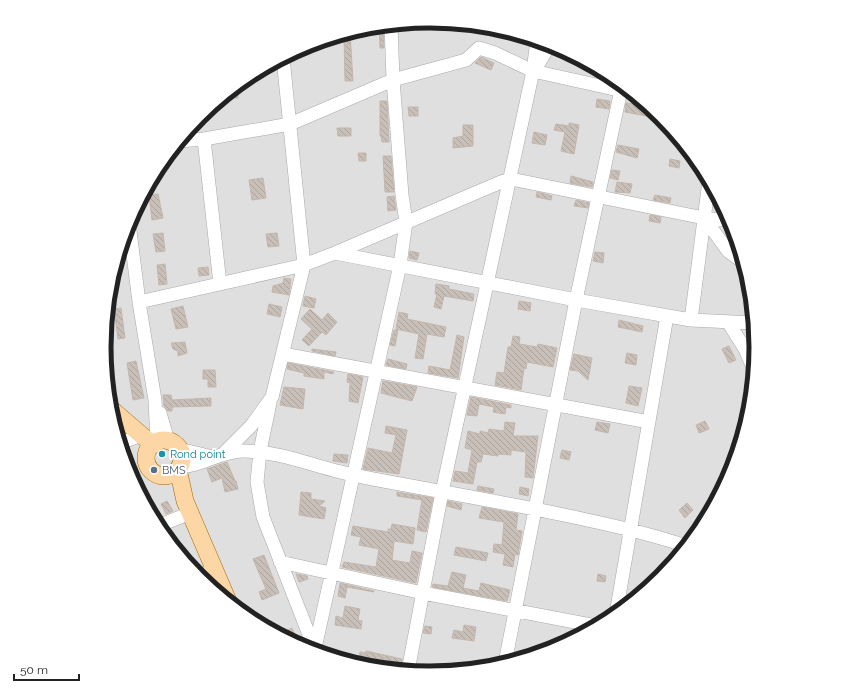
<svg xmlns="http://www.w3.org/2000/svg" width="860" height="694" font-family="Raleway,sans-serif">
	<style>
		.residential { fill: #e0dfdf }
		.building { fill: url(#building-back-hatch); stroke: #c4b6ab }
		.lines { fill: none; stroke-linecap: round; stroke-linejoin: round }
		.minor-casing { stroke: #a9a9a9; stroke-width: 14 }
		.major-casing { stroke: #a06b00; stroke-width: 18 }
		.minor { stroke: #fff; stroke-width: 13 }
		.major { stroke: #fcd6a4; stroke-width: 17 }
		.culture-dot { fill: #0f9aa8; stroke: #fff; stroke-width: 1.5 }
		.service-dot { fill: #5c6f8a; stroke: #fff; stroke-width: 1.5 }
		.labels { text-anchor: middle; stroke-width: 4; stroke-linejoin: round; paint-order: stroke }
		.culture-label { font-size: 11px; fill: #0d838f; stroke: #fff; text-anchor: start }
		.service-label { font-size: 11px; fill: #4e5e75; stroke: #fff; text-anchor: start }
		.rim { fill: none; stroke: #222; stroke-width: 5 }
	</style>
	<defs>
		<pattern id="building-back-hatch" width="6" height="6" patternUnits="userSpaceOnUse"><rect width="6" height="6" fill="#c7bfb8"/><path d="M-1 5l2 2M0 0l6 6M5-1l2 2" fill="none" stroke="#aba49e"/></pattern>
	</defs>
	<rect width="100%" height="100%" fill="#f2efe9"/>
	<!-- residential -->
	<path class="residential" d="M105 347a325 325 0 1 1 650 0a325 325 0 1 1-650 0Z"/>
	<!-- building -->
	<path class="building" d="M 379,26 L 383,26 L 384,48 L 380,48 Z
		M 350,32 L 353,81 L 345,81 L 344,34 Z
		M 481,57 L 494,63 L 491,70 L 475,63 Z
		M 237,85 L 238,98 L 221,98 L 228,93 Z
		M 597,99 L 610,101 L 609,109 L 596,107 Z
		M 380,101 L 387,101 L 389,142 L 382,142 L 381,136 L 380,136 Z
		M 626,103 L 648,106 L 662,119 L 625,112 Z
		M 408,107 L 418,107 L 418,116 L 409,116 Z
		M 569,123 L 579,125 L 574,154 L 561,151 L 565,132 L 554,130 L 556,124 L 569,126 Z
		M 463,125 L 473,125 L 473,146 L 453,148 L 453,138 L 463,136 Z
		M 337,128 L 351,128 L 351,136 L 338,136 Z
		M 534,132 L 547,135 L 545,145 L 532,143 Z
		M 618,145 L 639,149 L 637,158 L 616,152 Z
		M 358,153 L 366,153 L 366,161 L 359,161 Z
		M 383,156 L 391,156 L 394,192 L 385,192 Z
		M 670,159 L 680,161 L 679,168 L 669,166 Z
		M 612,170 L 620,171 L 618,180 L 610,178 Z
		M 571,176 L 593,182 L 592,187 L 570,183 Z
		M 263,178 L 266,198 L 252,200 L 249,180 Z
		M 617,182 L 632,184 L 630,193 L 615,192 Z
		M 537,192 L 552,196 L 551,200 L 536,197 Z
		M 158,194 L 163,218 L 152,220 L 149,195 Z
		M 655,195 L 671,198 L 670,203 L 653,200 Z
		M 394,196 L 396,210 L 388,211 L 387,197 Z
		M 576,200 L 589,203 L 588,208 L 574,206 Z
		M 650,215 L 661,217 L 660,223 L 649,221 Z
		M 163,233 L 165,251 L 156,252 L 153,234 Z
		M 277,233 L 279,246 L 268,247 L 266,234 Z
		M 410,251 L 419,253 L 417,260 L 409,258 Z
		M 595,252 L 604,253 L 603,263 L 593,261 Z
		M 165,264 L 167,284 L 159,285 L 157,265 Z
		M 208,267 L 209,275 L 199,276 L 198,268 Z
		M 284,278 L 291,279 L 289,295 L 272,292 L 273,286 L 283,283 Z
		M 436,284 L 449,286 L 449,289 L 474,294 L 473,301 L 444,296 L 441,309 L 434,307 L 437,294 L 435,294 Z
		M 305,296 L 316,299 L 314,308 L 303,306 Z
		M 519,301 L 531,303 L 530,311 L 518,309 Z
		M 269,304 L 282,307 L 280,317 L 267,314 Z
		M 183,306 L 188,327 L 176,329 L 171,309 Z
		M 121,308 L 125,338 L 118,339 L 114,309 Z
		M 310,309 L 322,320 L 328,313 L 337,322 L 326,335 L 322,332 L 309,346 L 302,340 L 312,329 L 301,319 Z
		M 399,312 L 408,314 L 407,319 L 446,327 L 444,337 L 427,334 L 423,359 L 415,358 L 419,334 L 396,329 Z
		M 619,320 L 643,326 L 642,332 L 618,327 Z
		M 394,330 L 398,330 L 395,346 L 390,345 Z
		M 457,335 L 464,337 L 458,378 L 428,373 L 429,366 L 450,370 Z
		M 513,336 L 520,337 L 519,344 L 537,347 L 538,344 L 557,348 L 553,367 L 527,362 L 526,369 L 524,368 L 521,390 L 495,385 L 497,372 L 504,373 L 508,347 L 511,347 Z
		M 185,342 L 187,353 L 178,356 L 178,351 L 173,349 L 171,343 Z
		M 729,346 L 736,360 L 729,363 L 722,349 Z
		M 312,349 L 336,352 L 335,356 L 312,351 Z
		M 627,353 L 637,355 L 636,365 L 625,363 Z
		M 574,354 L 592,358 L 588,380 L 578,371 L 570,370 Z
		M 388,359 L 407,364 L 406,369 L 386,365 Z
		M 136,361 L 144,398 L 133,400 L 127,363 Z
		M 288,363 L 334,372 L 333,374 L 324,372 L 324,379 L 304,376 L 304,373 L 287,369 Z
		M 203,370 L 215,370 L 216,387 L 208,387 L 208,379 L 203,379 Z
		M 348,374 L 363,377 L 358,403 L 349,401 L 350,383 L 347,382 Z
		M 383,381 L 417,387 L 412,401 L 381,393 Z
		M 629,386 L 642,388 L 638,406 L 626,403 Z
		M 284,387 L 305,389 L 303,409 L 280,405 Z
		M 163,395 L 171,395 L 172,400 L 211,398 L 211,406 L 172,407 L 172,411 L 168,411 L 164,406 Z
		M 471,397 L 511,405 L 511,408 L 506,407 L 505,414 L 493,412 L 494,407 L 479,404 L 477,416 L 467,415 Z
		M 705,421 L 709,429 L 699,433 L 696,425 Z
		M 505,422 L 515,423 L 513,436 L 538,436 L 533,478 L 525,477 L 526,452 L 511,450 L 511,455 L 498,454 L 498,456 L 483,454 L 481,462 L 477,462 L 473,484 L 453,481 L 455,471 L 468,473 L 472,450 L 465,448 L 468,431 L 480,434 L 480,431 L 488,433 L 489,429 L 504,431 Z
		M 597,422 L 610,424 L 608,433 L 595,430 Z
		M 386,426 L 407,430 L 399,474 L 363,469 L 368,448 L 392,453 L 396,435 L 385,433 Z
		M 562,450 L 571,452 L 569,460 L 560,458 Z
		M 334,454 L 348,455 L 347,463 L 333,461 Z
		M 227,462 L 235,481 L 236,481 L 238,489 L 225,492 L 222,478 L 212,482 L 207,469 Z
		M 478,486 L 494,489 L 493,493 L 477,490 Z
		M 520,487 L 529,489 L 528,496 L 519,494 Z
		M 301,492 L 311,493 L 311,499 L 325,501 L 319,506 L 326,508 L 324,519 L 299,515 Z
		M 397,492 L 433,498 L 426,532 L 417,530 L 422,500 L 397,496 Z
		M 167,501 L 173,511 L 166,514 L 161,504 Z
		M 448,501 L 462,504 L 461,510 L 447,506 Z
		M 687,503 L 693,510 L 685,518 L 679,510 Z
		M 482,507 L 518,514 L 516,530 L 522,531 L 518,555 L 515,554 L 513,567 L 503,565 L 505,554 L 493,552 L 494,544 L 502,545 L 504,522 L 479,518 Z
		M 392,524 L 415,528 L 413,544 L 394,541 L 392,560 L 410,563 L 412,551 L 422,553 L 416,583 L 342,567 L 344,562 L 376,567 L 379,549 L 359,545 L 361,537 L 351,535 L 353,526 L 388,532 L 388,529 L 391,529 Z
		M 456,547 L 488,553 L 486,561 L 454,555 Z
		M 264,555 L 279,593 L 262,600 L 259,592 L 266,589 L 253,559 Z
		M 452,572 L 466,575 L 463,588 L 479,591 L 481,583 L 510,590 L 507,601 L 432,587 L 433,584 L 448,586 Z
		M 296,574 L 307,576 L 308,579 L 299,582 Z
		M 598,574 L 606,576 L 605,582 L 597,581 Z
		M 340,583 L 374,591 L 374,592 L 347,587 L 345,598 L 338,596 Z
		M 345,606 L 360,609 L 358,620 L 362,621 L 361,629 L 335,625 L 336,616 L 343,618 Z
		M 464,625 L 476,627 L 474,641 L 452,638 L 454,630 L 463,632 Z
		M 425,626 L 432,627 L 431,634 L 423,633 Z
		M 292,628 L 299,645 L 286,638 L 284,632 Z
		M 366,651 L 402,659 L 401,666 L 359,658 L 360,652 L 366,653 Z"/>
	<g class="lines">
		<defs>
			<path id="minor" d="M 536,68 L 550,44
				M 204,139 L 220,284
				M 179,141 L 204,139 L 290,124 L 393,80 L 466,60 L 479,48 L 495,53 L 533,71 L 632,93
				M 704,218 L 728,251 L 743,262
				M 129,223 L 139,302 L 155,400 L 157,442
				M 335,253 L 501,182 L 511,179 L 704,218 L 720,220 L 729,218
				M 139,302 L 304,265 L 335,253 L 576,300 L 691,320 L 754,323
				M 691,320 L 709,181
				M 728,322 L 745,349 L 754,370
				M 283,354 L 649,422
				M 270,403 L 260,451 L 257,482 L 263,517 L 315,650
				M 160,413 L 168,441
				M 120,443 L 134,438
				M 179,449 L 213,457
				M 224,453 L 251,426 L 272,397 L 304,265 L 283,58
				M 180,467 C 202,466 220,451 243,451 C 282,451 320,469 358,476 C 434,491 511,503 587,520 C 620,527 654,535 686,546
				M 158,526 L 190,513
				M 280,562 L 423,593 L 596,626
				M 199,577 L 215,569
				M 616,614 L 667,316
				M 315,648 L 400,265 L 406,222 L 402,195 L 393,80 L 391,25
				M 505,663 L 576,300 L 621,90
				M 408,671 L 442,492 L 533,71 L 537,40"/>
			<path id="major" d="M 110,408 L 153,445
				M146 458a18 18 0 1 1 36 0a18 18 0 1 1-36 0Z
				M 178,469 L 185,501 L 228,601"/>
		</defs>
		<!-- minor casing -->
		<use href="#minor" class="minor-casing"/>
		<!-- major casing -->
		<use href="#major" class="major-casing"/>
		<!-- minor -->
		<use href="#minor" class="minor"/>
		<!-- major -->
		<use href="#major" class="major"/>
	</g>
	<!-- markers -->
	<circle class="culture-dot" cx="162" cy="454" r="4"/>
	<circle class="service-dot" cx="154" cy="470" r="4"/>
	<g class="labels">
		<!-- culture labels -->
		<g class="culture-label">
			<text x="170" y="458">Rond point</text>
		</g>
		<!-- service labels -->
		<g class="service-label">
			<text x="162" y="474">BMS</text>
		</g>
	</g>
	<!-- crop -->
	<path d="M0 0H860V694H0ZM111 347a319 319 0 1 1 638 0a319 319 0 1 1-638 0Z" fill="#fff" fill-rule="evenodd"/>
	<path class="rim" d="M111 347a319 319 0 1 1 638 0a319 319 0 1 1-638 0Z"/>
	<!-- scale -->
	<path d="M14 674v6h65v-6" fill="none" stroke="#222222" stroke-width="2"/>
	<text x="20" y="674" font-size="12" fill="#222222" stroke="#ffffff" stroke-width="3" paint-order="stroke">50 m</text>
</svg>
